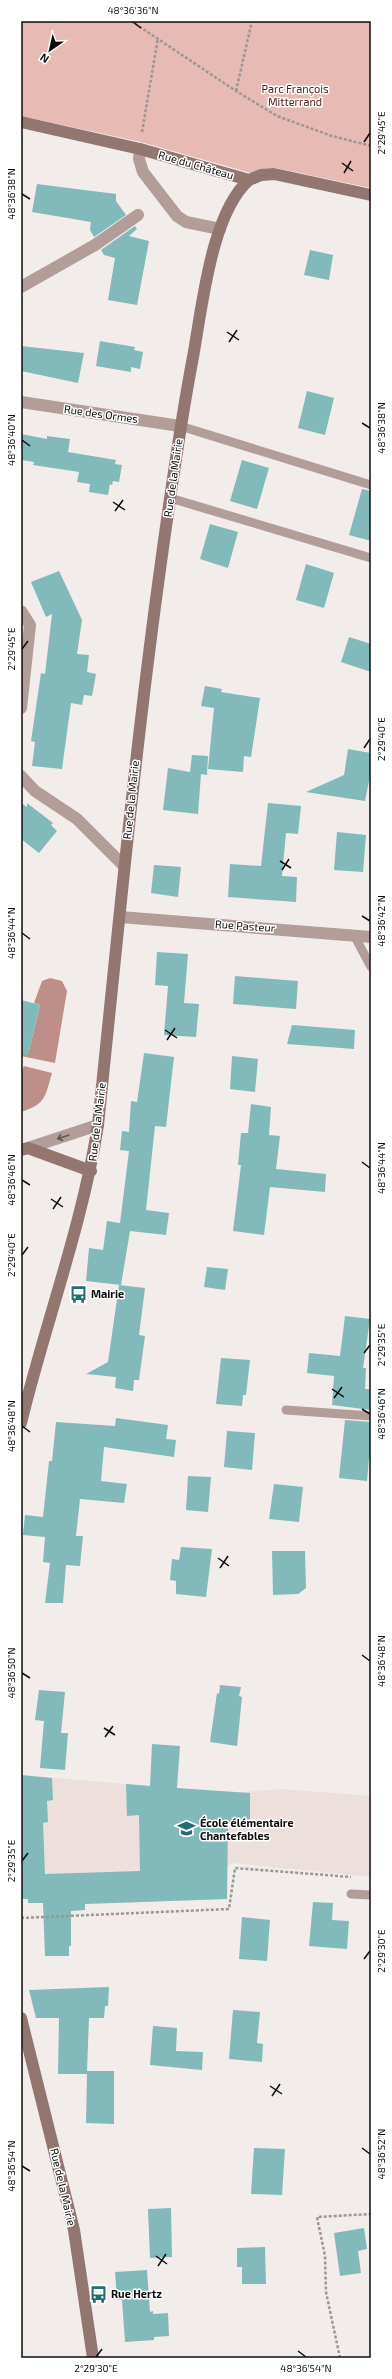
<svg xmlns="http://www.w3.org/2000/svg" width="392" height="2379" font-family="'Exo 2',sans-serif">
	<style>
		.built { fill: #eddfdc }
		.green { fill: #e7bab3 }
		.water { fill: #be8f88 }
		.building { fill: #82babb }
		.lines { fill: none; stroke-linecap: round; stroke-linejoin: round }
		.path { stroke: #9b9796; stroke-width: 2.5; stroke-dasharray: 3 2; stroke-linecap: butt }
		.lane { stroke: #b29d99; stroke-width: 9 }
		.street { stroke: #b29d99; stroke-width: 12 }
		.secondary { stroke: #947670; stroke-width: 12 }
		.oneway { stroke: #605452 }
		.ticks { fill: none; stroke: #0e0c0c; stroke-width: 1.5 }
		.labels { text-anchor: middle; stroke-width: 3; stroke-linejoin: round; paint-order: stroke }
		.park-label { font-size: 11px; fill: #561b15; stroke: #fff }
		.street-label { font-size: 11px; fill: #0e0c0c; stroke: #fff }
		.poi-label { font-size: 11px; font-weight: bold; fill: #0e0c0c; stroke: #fff; text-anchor: start }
		.neatline { fill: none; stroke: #0e0c0c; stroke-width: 1.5 }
		.ticks-label { font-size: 10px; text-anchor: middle; fill: #0e0c0c }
	</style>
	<rect width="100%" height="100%" fill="#f2eceb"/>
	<!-- built -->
	<path class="built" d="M 21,1775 L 232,1793 L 281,1789 L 371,1796 L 371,1877 L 233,1863 L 227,1867 L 227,1899 L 85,1904 L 85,1910 L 55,1911 L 54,1874 L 21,1876 Z"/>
	<!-- green -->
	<path class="green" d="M 21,21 L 371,21 L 371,188 L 276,168 L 263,169 L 251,173 L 141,142 L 21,116 Z"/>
	<!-- water -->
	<path class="water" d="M 50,978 L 62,981 L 67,991 L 55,1063 L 21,1056 L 21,1053 L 29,1051 L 40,1005 L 34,1003 L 42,981 Z
		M 24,1066 L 52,1073 C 45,1097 46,1104 21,1112 L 21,1073 Z"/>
	<!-- building -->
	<path class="building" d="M 37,184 L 116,194 L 116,201 L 126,215 L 94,237 L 90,230 L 91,222 L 32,212 Z
		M 135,226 L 137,229 L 129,236 L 149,241 L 137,305 L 108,300 L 115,258 L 104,255 L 101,250 Z
		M 310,250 L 333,255 L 329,280 L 304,275 Z
		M 100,341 L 135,347 L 134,350 L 143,352 L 140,369 L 131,367 L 131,372 L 96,366 Z
		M 21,346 L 84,353 L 78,383 L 21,371 Z
		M 307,391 L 334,398 L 325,435 L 298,428 Z
		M 21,434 L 47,439 L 47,436 L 70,439 L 68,452 L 116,460 L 115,464 L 122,465 L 119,482 L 113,481 L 112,485 L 110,484 L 108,495 L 89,492 L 90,484 L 77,482 L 79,472 L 33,465 L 34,462 L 21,460 Z
		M 242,460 L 269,468 L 257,509 L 230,501 Z
		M 362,489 L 371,491 L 371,541 L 349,535 Z
		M 210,524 L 238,532 L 228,568 L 200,559 Z
		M 306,564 L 334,573 L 324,608 L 296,600 Z
		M 59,571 L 82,620 L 77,654 L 89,655 L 87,672 L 96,674 L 92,696 L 84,695 L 82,705 L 71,703 L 62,769 L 32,766 L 35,742 L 31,741 L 41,673 L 45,674 L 52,614 L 46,617 L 31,582 Z
		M 349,637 L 371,644 L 371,672 L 341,662 Z
		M 205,686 L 222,689 L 221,692 L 260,698 L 251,757 L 244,756 L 243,772 L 208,769 L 214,708 L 201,706 Z
		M 348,749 L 371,753 L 371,771 L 365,801 L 306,792 L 344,775 Z
		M 192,755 L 208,756 L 207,775 L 201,774 L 198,814 L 163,810 L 168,768 L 190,772 Z
		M 21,803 L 27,807 L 27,803 L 53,823 L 51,825 L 57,831 L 39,853 L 21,839 Z
		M 268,803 L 301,806 L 298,834 L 286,833 L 282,876 L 297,877 L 296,902 L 228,897 L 230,864 L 261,866 Z
		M 337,832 L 366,835 L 363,872 L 334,870 Z
		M 154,865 L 181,867 L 178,897 L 151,893 Z
		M 157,952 L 188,954 L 184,1003 L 199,1004 L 196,1037 L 164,1035 L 168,986 L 155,985 Z
		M 235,976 L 298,981 L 296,1009 L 233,1004 Z
		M 21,1000 L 40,1005 L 28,1055 L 21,1054 Z
		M 292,1025 L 355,1030 L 354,1049 L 287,1044 Z
		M 144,1053 L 174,1057 L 166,1127 L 155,1126 L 146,1210 L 169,1213 L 166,1235 L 130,1231 L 121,1285 L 86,1281 L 89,1248 L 103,1250 L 107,1221 L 120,1223 L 129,1151 L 120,1150 L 122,1131 L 129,1132 L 131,1101 L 137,1102 Z
		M 232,1056 L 258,1059 L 255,1092 L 230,1089 Z
		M 251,1104 L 271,1107 L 269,1135 L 280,1136 L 276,1169 L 326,1174 L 325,1192 L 270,1187 L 264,1235 L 233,1231 L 241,1165 L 238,1165 L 241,1133 L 248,1133 Z
		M 207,1267 L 228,1269 L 225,1290 L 204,1287 Z
		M 119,1285 L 145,1288 L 139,1335 L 145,1336 L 139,1380 L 134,1380 L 133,1391 L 115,1388 L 116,1377 L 86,1374 L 108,1362 Z
		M 345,1316 L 370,1319 L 363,1368 L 366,1368 L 365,1389 L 371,1389 L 371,1410 L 332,1405 L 334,1376 L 307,1373 L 309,1353 L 340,1356 Z
		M 221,1358 L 250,1360 L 246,1395 L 243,1395 L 242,1406 L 216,1404 Z
		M 116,1418 L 168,1425 L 166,1439 L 176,1440 L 174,1457 L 104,1447 L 101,1481 L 127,1484 L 124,1503 L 80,1499 L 76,1536 L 83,1536 L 80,1566 L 66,1565 L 63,1603 L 45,1603 L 50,1563 L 43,1562 L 45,1537 L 23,1535 L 25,1515 L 43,1517 L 49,1461 L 52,1461 L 56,1422 L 115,1426 Z
		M 345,1420 L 371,1422 L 371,1458 L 369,1458 L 367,1481 L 339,1478 Z
		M 227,1431 L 255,1433 L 252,1470 L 224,1467 Z
		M 188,1476 L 211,1477 L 208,1512 L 186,1510 Z
		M 274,1484 L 303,1487 L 299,1522 L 269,1519 Z
		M 181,1547 L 212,1549 L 206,1597 L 176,1594 L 176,1581 L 170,1580 L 172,1559 L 179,1560 Z
		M 272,1551 L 305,1551 L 306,1588 L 298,1594 L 273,1595 Z
		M 220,1685 L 241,1687 L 239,1696 L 242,1697 L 237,1746 L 210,1742 L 217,1693 L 219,1694 Z
		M 39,1690 L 65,1692 L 61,1733 L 68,1733 L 65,1770 L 40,1768 L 44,1721 L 35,1720 Z
		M 152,1744 L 180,1746 L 177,1788 L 250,1793 L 250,1821 L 228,1822 L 227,1899 L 85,1904 L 85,1910 L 71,1911 L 71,1946 L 69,1946 L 69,1956 L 45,1956 L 43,1903 L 28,1903 L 28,1899 L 22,1899 L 21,1775 L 52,1778 L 53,1800 L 47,1801 L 48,1822 L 43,1823 L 45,1874 L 140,1871 L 139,1815 L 127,1816 L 126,1784 L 150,1786 Z
		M 313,1902 L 333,1903 L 332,1920 L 349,1921 L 347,1949 L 309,1946 Z
		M 242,1917 L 270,1920 L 267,1961 L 239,1959 Z
		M 109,1987 L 108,2006 L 105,2006 L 104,2018 L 89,2018 L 87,2071 L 114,2071 L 114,2124 L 86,2123 L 87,2074 L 58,2074 L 59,2018 L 36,2018 L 29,1990 Z
		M 233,2010 L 260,2012 L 257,2043 L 263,2044 L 262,2062 L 229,2059 Z
		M 153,2026 L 177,2028 L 176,2051 L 203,2052 L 202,2070 L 150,2065 Z
		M 254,2148 L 285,2149 L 282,2195 L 251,2194 Z
		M 171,2208 L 172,2257 L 150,2258 L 148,2209 Z
		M 364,2228 L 367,2249 L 358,2251 L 361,2273 L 340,2276 L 334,2233 Z
		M 265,2247 L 266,2284 L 242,2284 L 242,2267 L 237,2267 L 237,2248 Z
		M 147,2270 L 150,2312 L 153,2311 L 153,2314 L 168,2313 L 169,2336 L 154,2337 L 154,2340 L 125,2342 L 122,2300 L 117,2300 L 115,2272 Z"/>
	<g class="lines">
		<!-- path -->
		<path class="path" d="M 131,21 L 236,91 L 277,116 L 332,136 L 371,146
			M 236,91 L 252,21
			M 142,132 L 158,38
			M 21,1918 L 229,1909 L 235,1868 L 351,1877
			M 340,2358 L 326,2292 L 325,2256 L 317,2217 L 371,2214"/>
		<!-- lane -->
		<path class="lane" d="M 180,426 L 371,485
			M 170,498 L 371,558
			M 354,935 L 371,967
			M 286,1410 L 371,1416
			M 351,1894 L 371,1895"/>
		<!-- street -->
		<path class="street" d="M 140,149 L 139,159 L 143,172 L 177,216 L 186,222 L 220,229
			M 21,287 L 95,245 L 138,215
			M 21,402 L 180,426
			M 21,611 L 30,625 L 21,708
			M 21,776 L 35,791 L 77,819 L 124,866
			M 120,917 L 371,937
			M 28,1148 L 98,1125"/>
		<!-- secondary -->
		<path class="secondary" d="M 21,122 L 140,149 L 249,180 L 261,175 L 274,174 L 371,195
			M 21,1150 L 28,1148 L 91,1171
			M 21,1423 C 45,1324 82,1227 98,1125 C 117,942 134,760 159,577 C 169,504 179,430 193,357 C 202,308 211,213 249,180
			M 21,2018 L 74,2230 L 93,2358"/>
	</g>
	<!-- one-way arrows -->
	<defs><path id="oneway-shaft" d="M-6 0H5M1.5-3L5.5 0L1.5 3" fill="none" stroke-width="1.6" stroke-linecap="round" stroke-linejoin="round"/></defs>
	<use class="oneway" href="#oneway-shaft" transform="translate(63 1137) rotate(162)"/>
	<!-- ticks -->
	<path class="ticks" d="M 133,22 L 141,28M 364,142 L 370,133M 342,163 L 353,171M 344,173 L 351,161M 22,194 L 30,199M 227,332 L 239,340M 229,342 L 237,330M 362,423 L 370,428M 22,440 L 30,446M 113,502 L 125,510M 115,511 L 123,500M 22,649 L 28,641M 364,748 L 370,739M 280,861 L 291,868M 282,870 L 289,859M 362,916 L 370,921M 22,933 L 30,939M 165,1030 L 177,1038M 167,1040 L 175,1028M 362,1162 L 370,1168M 22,1180 L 30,1185M 51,1199 L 63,1207M 53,1209 L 61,1197M 22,1255 L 28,1247M 364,1353 L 370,1345M 332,1389 L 344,1397M 334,1398 L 342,1387M 362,1409 L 370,1414M 22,1426 L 30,1432M 218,1558 L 229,1566M 220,1568 L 228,1556M 362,1655 L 370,1661M 22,1673 L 30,1678M 104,1728 L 115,1735M 105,1737 L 113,1726M 22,1861 L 28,1853M 364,1959 L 370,1951M 270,2086 L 282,2094M 272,2096 L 280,2084M 362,2148 L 370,2154M 22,2166 L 30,2171M 156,2256 L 167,2264M 158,2266 L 166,2254M 298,2351 L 306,2357M 96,2357 L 102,2349"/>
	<!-- icons -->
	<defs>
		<symbol id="bus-bare" viewBox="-9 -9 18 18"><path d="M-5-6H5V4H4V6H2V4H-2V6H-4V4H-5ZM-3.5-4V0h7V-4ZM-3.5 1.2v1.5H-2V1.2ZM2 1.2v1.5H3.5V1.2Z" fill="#236e70" stroke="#fff" stroke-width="2.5" paint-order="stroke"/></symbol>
		<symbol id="school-bare" viewBox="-9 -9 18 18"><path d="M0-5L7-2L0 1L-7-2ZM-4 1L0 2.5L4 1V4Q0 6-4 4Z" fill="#236e70" stroke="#fff" stroke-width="2.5" paint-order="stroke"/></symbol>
	</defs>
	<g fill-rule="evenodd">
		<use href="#bus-bare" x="66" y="1282" width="25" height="25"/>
		<use href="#school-bare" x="174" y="1816" width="25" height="25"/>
		<use href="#bus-bare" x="86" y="2282" width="25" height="25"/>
	</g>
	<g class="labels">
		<!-- park labels -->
		<g class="park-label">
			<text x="295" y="93">Parc François<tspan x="295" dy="13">Mitterrand</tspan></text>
		</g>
		<!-- street labels -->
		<g class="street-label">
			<text transform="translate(196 165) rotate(16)" y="4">Rue du Château</text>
			<text transform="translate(101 414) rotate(8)" y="4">Rue des Ormes</text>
			<text transform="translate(173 478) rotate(-82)" y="4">Rue de la Mairie</text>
			<text transform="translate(131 800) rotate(-84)" y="4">Rue de la Mairie</text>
			<text transform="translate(245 926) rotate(4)" y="4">Rue Pasteur</text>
			<text transform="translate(97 1122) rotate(-83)" y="4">Rue de la Mairie</text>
			<text transform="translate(63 2187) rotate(77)" y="4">Rue de la Mairie</text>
		</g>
		<!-- poi labels -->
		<g class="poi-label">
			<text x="91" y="1298">Mairie</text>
			<text x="200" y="1827">École élémentaire<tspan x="200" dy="13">Chantefables</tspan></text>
			<text x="111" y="2298">Rue Hertz</text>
		</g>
	</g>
	<!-- border -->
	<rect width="392" height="2379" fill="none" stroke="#ffffff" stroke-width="44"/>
	<!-- north arrow -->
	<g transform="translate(50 50) rotate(214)" stroke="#ffffff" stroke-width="3" paint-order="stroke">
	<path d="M0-3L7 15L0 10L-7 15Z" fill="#0e0c0c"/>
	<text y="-6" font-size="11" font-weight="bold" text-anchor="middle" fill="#0e0c0c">N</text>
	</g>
	<rect x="22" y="22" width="348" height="2335" class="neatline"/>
	<g class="ticks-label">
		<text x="133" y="14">48°36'36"N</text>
		<text transform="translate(381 133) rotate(-90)" y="4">2°29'45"E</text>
		<text transform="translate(11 194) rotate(-90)" y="4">48°36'38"N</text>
		<text transform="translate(381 428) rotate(-90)" y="4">48°36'38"N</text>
		<text transform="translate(11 440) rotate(-90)" y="4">48°36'40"N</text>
		<text transform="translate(11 649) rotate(-90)" y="4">2°29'45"E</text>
		<text transform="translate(381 739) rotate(-90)" y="4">2°29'40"E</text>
		<text transform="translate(381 921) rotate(-90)" y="4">48°36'42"N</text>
		<text transform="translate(11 933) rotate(-90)" y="4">48°36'44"N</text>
		<text transform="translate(381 1168) rotate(-90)" y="4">48°36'44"N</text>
		<text transform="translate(11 1180) rotate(-90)" y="4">48°36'46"N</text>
		<text transform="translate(11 1255) rotate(-90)" y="4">2°29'40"E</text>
		<text transform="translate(381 1345) rotate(-90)" y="4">2°29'35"E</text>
		<text transform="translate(381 1414) rotate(-90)" y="4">48°36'46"N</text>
		<text transform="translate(11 1426) rotate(-90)" y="4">48°36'48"N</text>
		<text transform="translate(381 1661) rotate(-90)" y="4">48°36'48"N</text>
		<text transform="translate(11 1673) rotate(-90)" y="4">48°36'50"N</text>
		<text transform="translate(11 1861) rotate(-90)" y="4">2°29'35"E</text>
		<text transform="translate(381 1951) rotate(-90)" y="4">2°29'30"E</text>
		<text transform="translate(381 2154) rotate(-90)" y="4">48°36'52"N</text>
		<text transform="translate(11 2166) rotate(-90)" y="4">48°36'54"N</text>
		<text x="96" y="2372">2°29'30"E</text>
		<text x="306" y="2372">48°36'54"N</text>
	</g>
</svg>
